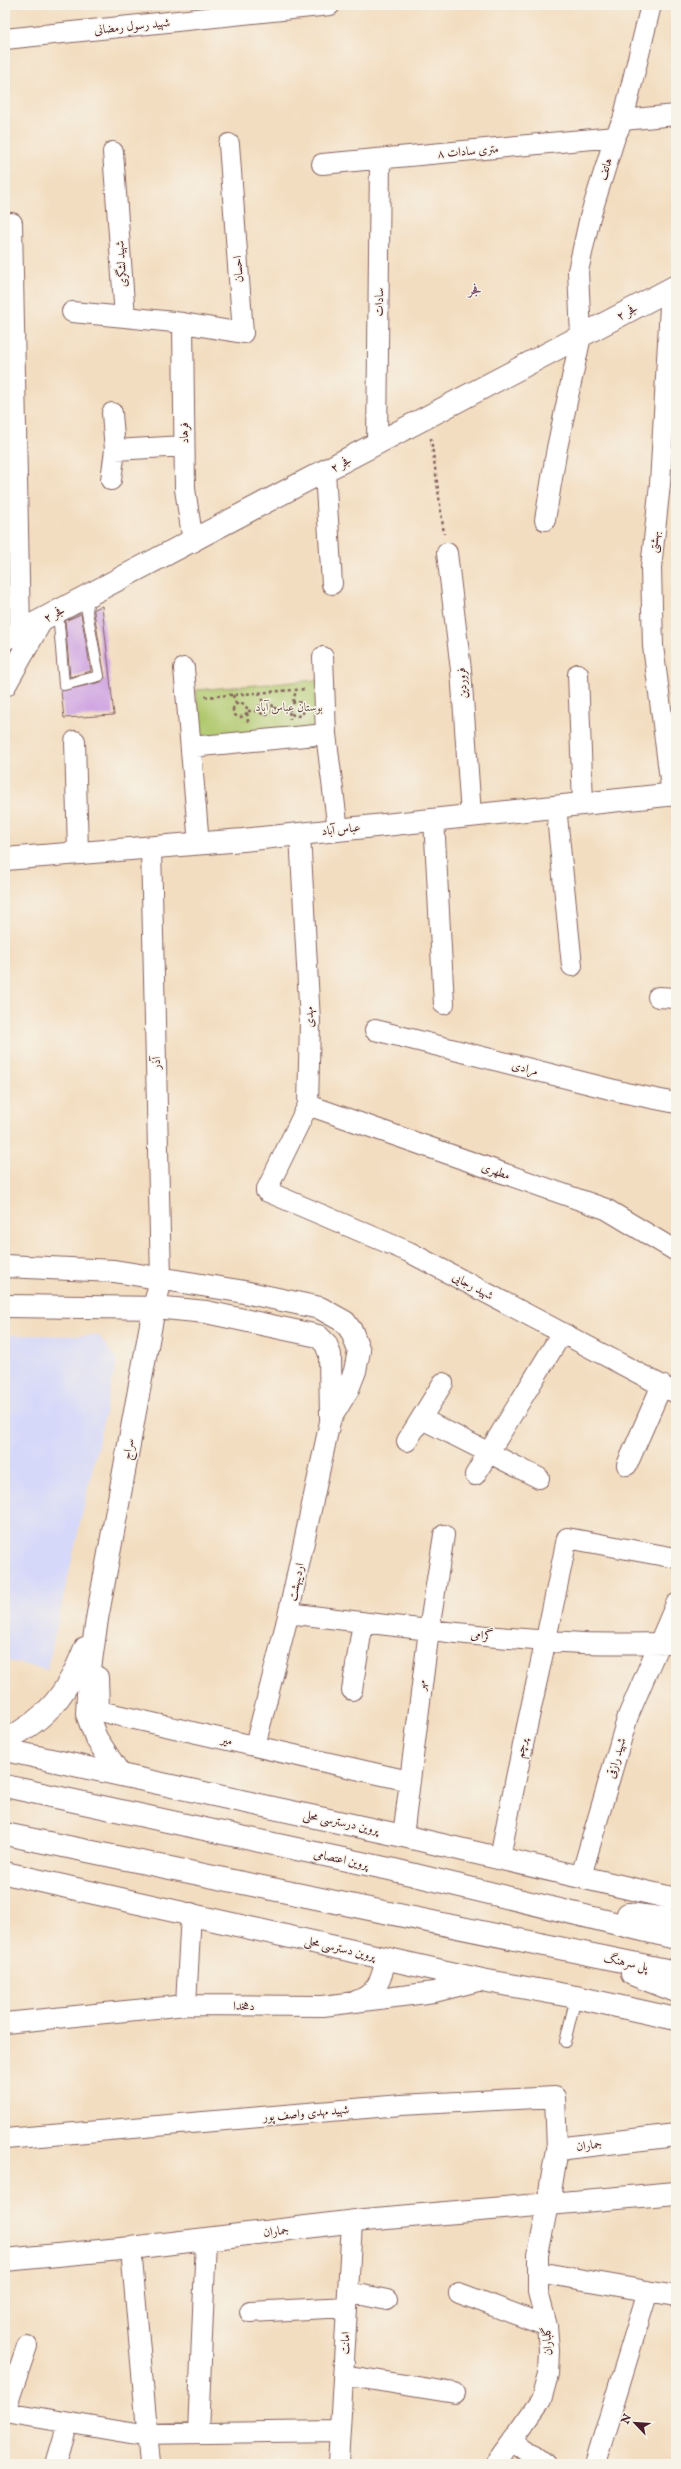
<svg xmlns="http://www.w3.org/2000/svg" width="681" height="2469" font-family="'IM FELL English',Amiri,serif">
	<style>
		.built { fill: #d5d8f9 }
		.green { fill: #b1c96e; stroke: #7e744c }
		.building { fill: #cda0e2 }
		.lines { fill: none; stroke-linecap: round; stroke-linejoin: round }
		.service-casing { stroke: #85625f; stroke-width: 12 }
		.minor-casing { stroke: #85625f; stroke-width: 22 }
		.tertiary-casing { stroke: #85625f; stroke-width: 24 }
		.secondary-casing { stroke: #85625f; stroke-width: 24 }
		.primary-casing { stroke: #85625f; stroke-width: 24 }
		.path { stroke: #85625f; stroke-width: 2.5; stroke-dasharray: 3 3; stroke-linecap: butt }
		.service { stroke: #fff; stroke-width: 10 }
		.minor { stroke: #fff; stroke-width: 20 }
		.tertiary { stroke: #fff; stroke-width: 22 }
		.secondary { stroke: #fff; stroke-width: 22 }
		.primary { stroke: #fff; stroke-width: 22 }
		.labels { text-anchor: middle; stroke-width: 3; stroke-linejoin: round; paint-order: stroke }
		.street-label { font-size: 12px; fill: #4a1f2b; stroke: #f7f3e8 }
		.park-label { font-size: 12px; fill: #69523f; stroke: #f7f3e8 }
		.neighbourhood-label { font-size: 13px; font-weight: bold; fill: #784c6b; stroke: #f7f3e8 }
	</style>
	<rect width="100%" height="100%" fill="#f7f3e8"/>
	<filter id="ink" filterUnits="userSpaceOnUse"><feTurbulence type="fractalNoise" baseFrequency=".025" numOctaves="2"/><feDisplacementMap in="SourceGraphic" scale="8" xChannelSelector="R" yChannelSelector="G"/><feConvolveMatrix kernelMatrix="1 2 1 2 8 2 1 2 1" color-interpolation-filters="sRGB"/></filter>
	<filter id="wash" filterUnits="userSpaceOnUse"><feTurbulence type="fractalNoise" baseFrequency=".012" numOctaves="4" result="noise"/><feDisplacementMap in="SourceGraphic" scale="16" xChannelSelector="R" yChannelSelector="G"/><feGaussianBlur stdDeviation="0.9" result="paint"/><feColorMatrix in="noise" values="0 0 0 0 0 0 0 0 0 0 0 0 0 0 0 0 0 1.4 0 .05"/><feComposite in="paint" operator="in"/></filter>
	<g filter="url(#wash)">
		<rect width="100%" height="100%" fill="#f3ddc0"/>
		<!-- built -->
		<path class="built" d="M 5,1335 L 99,1336 L 117,1360 L 47,1670 L 5,1660 Z"/>
		<!-- green -->
		<path class="green" d="M 317,680 L 319,729 L 200,736 L 196,690 Z"/>
		<g id="blocks">
			<!-- building -->
			<path class="building" d="M 102,606 L 114,715 L 64,718 L 61,691 L 101,682 L 105,678 L 94,612 L 94,609 Z
				M 81,614 L 91,671 L 70,677 L 65,621 Z"/>
		</g>
	</g>
	<g filter="url(#ink)">
		<use href="#blocks" fill-opacity="0" stroke="#85625f" stroke-width="1"/>
		<g class="lines">
			<defs>
				<path id="service" d="M 58,612 L 64,685 L 99,676 L 87,612 L 89,596
					M 565,2042 L 576,1997"/>
				<path id="minor" d="M 5,39 L 330,5
					M 623,120 L 676,115
					M 113,152 L 125,317 L 183,323 L 243,333 L 229,144
					M 322,164 L 615,137
					M 12,223 L 20,632
					M 671,288 L 660,484 L 651,568 L 653,646 L 672,795
					M 72,312 L 125,317
					M 183,323 L 185,489 L 193,542
					M 377,444 L 380,159
					M 115,450 L 184,446
					M 325,472 L 332,584
					M 111,480 L 115,450 L 112,413
					M 545,520 L 557,448 L 581,336 L 578,271 L 590,217 L 615,137 L 623,120 L 651,5
					M 447,553 L 461,670 L 471,815
					M 323,657 L 326,734 L 338,830
					M 184,668 L 199,844
					M 578,674 L 583,803
					M 75,741 L 78,853
					M 191,747 L 326,734
					M 556,806 L 572,966
					M 434,819 L 444,1004
					M 300,834 L 310,1022 L 308,1105 L 266,1191 L 409,1252 L 676,1393
					M 151,848 L 161,1279
					M 658,997 L 676,998
					M 375,1030 L 626,1093 L 676,1103
					M 308,1105 L 606,1209 L 676,1251
					M 422,1419 L 539,1478
					M 407,1441 L 443,1383
					M 627,1465 L 662,1385
					M 475,1475 L 562,1333
					M 289,1613 C 386,1625 484,1638 582,1643 C 613,1644 645,1643 676,1643
					M 98,1677 L 99,1711 L 409,1781
					M 352,1690 L 363,1622
					M 255,1746 L 288,1616 L 331,1417
					M 403,1836 L 429,1630 L 444,1535
					M 500,1858 C 520,1751 546,1645 567,1538 L 676,1558
					M 581,1876 L 628,1716 L 676,1604
					M 356,2001 C 376,1994 383,1979 385,1958
					M 186,2005 L 191,1913
					M 5,2023 L 186,2005 L 323,2006 L 434,1992 L 482,1980
					M 5,2139 L 401,2105 L 555,2097 L 557,2149
					M 131,2248 L 150,2464
					M 538,2272 L 676,2296
					M 348,2292 L 387,2300
					M 459,2293 L 547,2326
					M 250,2312 L 347,2307
					M 343,2375 L 455,2393
					M 5,2411 L 27,2346
					M 5,2412 L 136,2434 L 340,2431
					M 198,2433 L 206,2239
					M 512,2440 L 545,2464
					M 56,2464 L 68,2423
					M 338,2464 L 352,2223
					M 495,2464 L 541,2400 L 548,2375 L 549,2350 L 547,2326 L 538,2292 L 538,2255 L 548,2204
					M 595,2464 L 648,2291"/>
				<path id="tertiary" d="M 5,639 L 676,286
					M 5,685 L 41,621
					M 5,859 L 243,840 L 676,794
					M 5,1266 L 114,1271 L 239,1291 L 320,1308 L 345,1322 L 352,1332 L 359,1351 L 355,1371 L 348,1389 L 331,1417
					M 5,1306 L 165,1308 L 206,1312 L 318,1336 L 326,1344 L 330,1355 L 331,1417
					M 5,1740 C 48,1719 68,1692 85,1648
					M 119,1773 L 96,1738 L 87,1714 L 89,1675 L 97,1619 L 154,1308 L 161,1279
					M 548,2204 L 557,2149 L 676,2135
					M 5,2260 L 131,2248 L 364,2220 L 676,2193"/>
				<path id="secondary" d="M 5,1750 L 403,1836 L 676,1899
					M 5,1873 L 482,1980 L 576,1997 L 676,2019"/>
				<path id="primary" d="M 5,1786 L 394,1870 L 676,1938
					M 5,1834 L 676,1972
					M 628,1914 L 676,1920
					M 632,1974 L 676,1991"/>
			</defs>
			<!-- service casing -->
			<use href="#service" class="service-casing"/>
			<!-- minor casing -->
			<use href="#minor" class="minor-casing"/>
			<!-- tertiary casing -->
			<use href="#tertiary" class="tertiary-casing"/>
			<!-- secondary casing -->
			<use href="#secondary" class="secondary-casing"/>
			<!-- primary casing -->
			<use href="#primary" class="primary-casing"/>
			<!-- path -->
			<path class="path" d="M 431,438 L 444,534
				M 259,693 L 263,702
				M 233,695 L 236,704
				M 205,697 L 306,689
				M259 708a7 7 0 1 1 14 0a7 7 0 1 1-14 0Z
				M290 709a7 7 0 1 1 14 0a7 7 0 1 1-14 0Z
				M 293,702 L 296,690
				M233 710a7 7 0 1 1 14 0a7 7 0 1 1-14 0Z
				M 274,708 L 289,709 L 290,719
				M 248,722 L 247,711 L 259,711"/>
			<!-- service -->
			<use href="#service" class="service"/>
			<!-- minor -->
			<use href="#minor" class="minor"/>
			<!-- tertiary -->
			<use href="#tertiary" class="tertiary"/>
			<!-- secondary -->
			<use href="#secondary" class="secondary"/>
			<!-- primary -->
			<use href="#primary" class="primary"/>
		</g>
	</g>
	<g class="labels">
		<!-- street labels -->
		<g class="street-label">
			<text transform="translate(132 26) rotate(-6)" y="4">شهید رسول رمضانی</text>
			<text transform="translate(468 151) rotate(-5)" y="4">۸ متری سادات</text>
			<text transform="translate(605 169) rotate(-73)" y="4">هاتف</text>
			<text transform="translate(121 264) rotate(-94)" y="4">شهید لشگری</text>
			<text transform="translate(238 269) rotate(-94)" y="4">احسان</text>
			<text transform="translate(379 302) rotate(-89)" y="4">سادات</text>
			<text transform="translate(627 312) rotate(-28)" y="4">فجر ۲</text>
			<text transform="translate(184 433) rotate(-91)" y="4">فرهاد</text>
			<text transform="translate(341 464) rotate(-28)" y="4">فجر ۲</text>
			<text transform="translate(654 542) rotate(-84)" y="4">بهشتی</text>
			<text transform="translate(54 614) rotate(-27)" y="4">فجر ۲</text>
			<text transform="translate(462 683) rotate(-95)" y="4">فروردین</text>
			<text transform="translate(341 829) rotate(-6)" y="4">عباس آباد</text>
			<text transform="translate(309 1017) rotate(-91)" y="4">مهدی</text>
			<text transform="translate(156 1063) rotate(-91)" y="4">آذر</text>
			<text transform="translate(525 1068) rotate(14)" y="4">مرادی</text>
			<text transform="translate(496 1171) rotate(19)" y="4">مطهری</text>
			<text transform="translate(473 1286) rotate(28)" y="4">شهید رجایی</text>
			<text transform="translate(128 1449) rotate(-80)" y="4">سراج</text>
			<text transform="translate(296 1582) rotate(-78)" y="4">اردیبهشت</text>
			<text transform="translate(482 1635) rotate(4)" y="4">گرامی</text>
			<text transform="translate(421 1685) rotate(-82)" y="4">مهر</text>
			<text transform="translate(227 1740) rotate(13)" y="4">میر</text>
			<text transform="translate(521 1748) rotate(-77)" y="4">پرچم</text>
			<text transform="translate(616 1758) rotate(-74)" y="4">شهید رازقی</text>
			<text transform="translate(341 1822) rotate(12)" y="4">پروین درسترسی محلی</text>
			<text transform="translate(341 1859) rotate(12)" y="4">پروین اعتصامی</text>
			<text transform="translate(340 1948) rotate(13)" y="4">پروین دسترسی محلی</text>
			<text transform="translate(626 1962) rotate(12)" y="4">پل سرهنگ</text>
			<text transform="translate(244 2006) rotate(1)" y="4">دهخدا</text>
			<text transform="translate(306 2113) rotate(-5)" y="4">شهید مهدی واصف پور</text>
			<text transform="translate(589 2145) rotate(-7)" y="4">جماران</text>
			<text transform="translate(276 2231) rotate(-7)" y="4">جماران</text>
			<text transform="translate(547 2341) rotate(-94)" y="4">گلباران</text>
			<text transform="translate(345 2343) rotate(-87)" y="4">امانت</text>
		</g>
		<!-- park labels -->
		<g class="park-label">
			<text x="289" y="711">بوستان عباس آباد</text>
		</g>
		<!-- neighbourhood labels -->
		<g class="neighbourhood-label">
			<text x="475" y="294">فجر</text>
		</g>
	</g>
	<!-- margin -->
	<rect width="681" height="2469" fill="none" stroke="#f7f3e8" stroke-width="20"/>
	<!-- north arrow -->
	<g transform="translate(635 2423) rotate(295)" stroke="#f7f3e8" stroke-width="3" paint-order="stroke">
	<path d="M0-3L7 15L0 10L-7 15Z" fill="#4a1f2b"/>
	<text y="-6" font-size="11" font-weight="bold" text-anchor="middle" fill="#4a1f2b">N</text>
	</g>
</svg>
